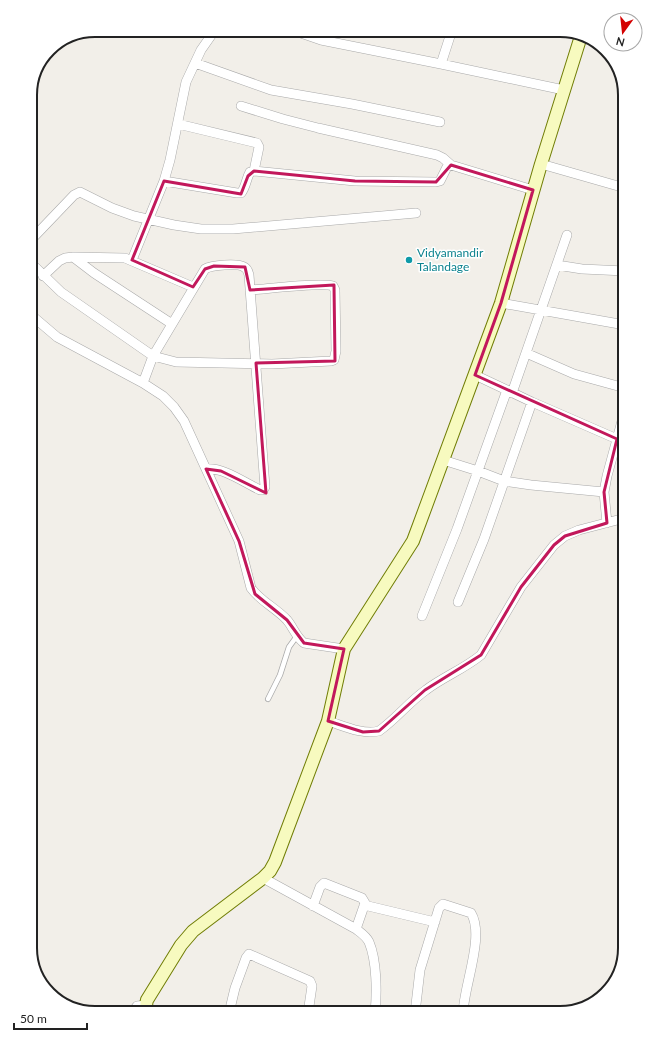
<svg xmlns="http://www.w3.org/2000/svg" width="655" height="1043" font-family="Lato,sans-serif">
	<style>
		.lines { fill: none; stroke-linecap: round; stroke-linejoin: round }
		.lane-casing { stroke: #a9a9a9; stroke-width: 6 }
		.street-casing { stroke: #a9a9a9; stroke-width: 10 }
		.secondary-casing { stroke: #707d05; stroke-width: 14 }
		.lane { stroke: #fff; stroke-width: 4.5 }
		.street { stroke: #fff; stroke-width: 9 }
		.secondary { stroke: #f7fabf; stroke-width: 12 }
		.marked { fill: none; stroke: #c2185b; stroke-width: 3; stroke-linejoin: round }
		.culture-dot { fill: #0f9aa8; stroke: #fff; stroke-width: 1.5 }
		.labels { text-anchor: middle; stroke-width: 3; stroke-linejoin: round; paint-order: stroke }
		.culture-label { font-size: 12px; fill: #0d838f; stroke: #fff; text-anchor: start }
		.rim { fill: none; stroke: #222; stroke-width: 2 }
	</style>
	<rect width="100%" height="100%" fill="#f2efe9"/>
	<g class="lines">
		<defs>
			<path id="lane" d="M 268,699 L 280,675 L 289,647 L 297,636"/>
			<path id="street" d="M 292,30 L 321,40 L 441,64 L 564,90
				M 195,63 L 271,90 L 352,104 L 440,122
				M 441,64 L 452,30
				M 241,106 L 283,119 L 318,128 L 437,155 L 443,158 L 451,165
				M 178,124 L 257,143 L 259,147 L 254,171
				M 541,164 L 625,188
				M 164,181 L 237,193 L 241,193 C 246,187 246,179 250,172 L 254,171 L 355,181 L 436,182 L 440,181 L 447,167 L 451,165 L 533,190
				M 30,241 L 74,195 L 80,192 L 112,208 L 134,216 L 174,225 L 201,229 L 233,229 L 416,213
				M 73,257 L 94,273 L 172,324
				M 132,260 L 164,181 L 170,160 L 186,82 L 201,50 L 215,30
				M 30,262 L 61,292 L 153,356 L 176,362 L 272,364 L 331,361 L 334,360 L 336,351 L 335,290 L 333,286 C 322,282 266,289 250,290
				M 557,265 L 582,269 L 625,271
				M 43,276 L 59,261 L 65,258 L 73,257 L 125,258 L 193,287
				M 501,303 L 625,325
				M 30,314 L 57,337 L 143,383 L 163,396 L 174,407 L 184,421 L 239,541 L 251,588 C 260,601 276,608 287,620 C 293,627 296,637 304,643 L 344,649
				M 526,353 L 574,374 L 625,388
				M 475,375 L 532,402 L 617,439
				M 143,383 L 153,356 L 205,269 C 211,265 238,263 244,267 C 248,269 248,272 249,275 L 265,487 L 263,490 L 260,490 C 245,483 223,467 206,469
				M 512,393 L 567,235
				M 443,460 L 478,471 L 504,481 L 531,485 L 604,492
				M 607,523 L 604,492 L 607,476 L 625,410
				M 458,602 L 484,539 L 532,402
				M 422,616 L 457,529 L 507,390
				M 328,721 C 344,726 362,735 379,731 C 396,719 409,702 426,690 C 443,677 464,669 481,655 L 521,587 L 554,545 L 565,536 L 579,530 L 625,518
				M 263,878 L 356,929 C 361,933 366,936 369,942 C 377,961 377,993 375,1013
				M 364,905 L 435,922
				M 313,906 L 320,887 L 324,883 L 362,898 L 365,903 L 356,929
				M 132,1013 L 137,1006 L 146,1005
				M 229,1013 L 235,988 L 246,958 L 249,954 L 310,981 L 312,986 L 308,1013
				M 415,1013 L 420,970 L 439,908 L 443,904 L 471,913 C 485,936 464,985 463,1013"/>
			<path id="secondary" d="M 153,1013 C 147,1010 145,1007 147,1000 L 181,945 L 193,931 L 263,878 L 270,871 L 275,862 L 328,721 L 344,649 L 413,541 L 419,525 L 501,303 L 541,164 L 581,36"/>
		</defs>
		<!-- lane casing -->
		<use href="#lane" class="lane-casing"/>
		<!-- street casing -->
		<use href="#street" class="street-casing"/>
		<!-- secondary casing -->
		<use href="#secondary" class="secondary-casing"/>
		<!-- lane -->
		<use href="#lane" class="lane"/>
		<!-- street -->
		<use href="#street" class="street"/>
		<!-- secondary -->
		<use href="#secondary" class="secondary"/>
	</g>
	<!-- marked area -->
	<path class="marked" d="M 451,165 L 533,190 L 501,303 L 475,375 L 617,439 L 604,492 L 607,523 L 565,536 L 554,545 L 521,587 L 481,655 L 425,690 L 379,731 L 363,732 L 328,721 L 344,649 L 304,643 L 287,620 L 255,594 L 239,541 L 206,469 L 221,471 L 266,493 L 256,363 L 335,361 L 334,285 L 250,290 L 245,267 L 214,266 L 205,269 L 193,287 L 132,260 L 164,181 L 241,194 L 248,176 L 254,171 L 355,181 L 436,182 Z"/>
	<!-- markers -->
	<circle class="culture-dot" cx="409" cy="260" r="4"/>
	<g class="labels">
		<!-- culture labels -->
		<g class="culture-label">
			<text x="417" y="257">Vidyamandir<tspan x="417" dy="14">Talandage</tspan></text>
		</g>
	</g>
	<!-- crop -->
	<path d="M0 0H655V1043H0ZM95 37H560A58 58 0 0 1 618 95V948A58 58 0 0 1 560 1006H95A58 58 0 0 1 37 948V95A58 58 0 0 1 95 37Z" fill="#fff" fill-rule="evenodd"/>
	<path class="rim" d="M95 37H560A58 58 0 0 1 618 95V948A58 58 0 0 1 560 1006H95A58 58 0 0 1 37 948V95A58 58 0 0 1 95 37Z"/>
	<!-- north arrow -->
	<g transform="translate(623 32) rotate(195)"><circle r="19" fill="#ffffff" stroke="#a7a7a7"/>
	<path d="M0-3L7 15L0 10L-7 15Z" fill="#d40000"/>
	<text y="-6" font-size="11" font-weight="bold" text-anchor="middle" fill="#222222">N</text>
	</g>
	<!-- scale -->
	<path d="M14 1023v6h73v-6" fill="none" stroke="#222222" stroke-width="2"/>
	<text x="20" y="1023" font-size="12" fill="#222222" stroke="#ffffff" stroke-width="3" paint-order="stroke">50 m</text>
</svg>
